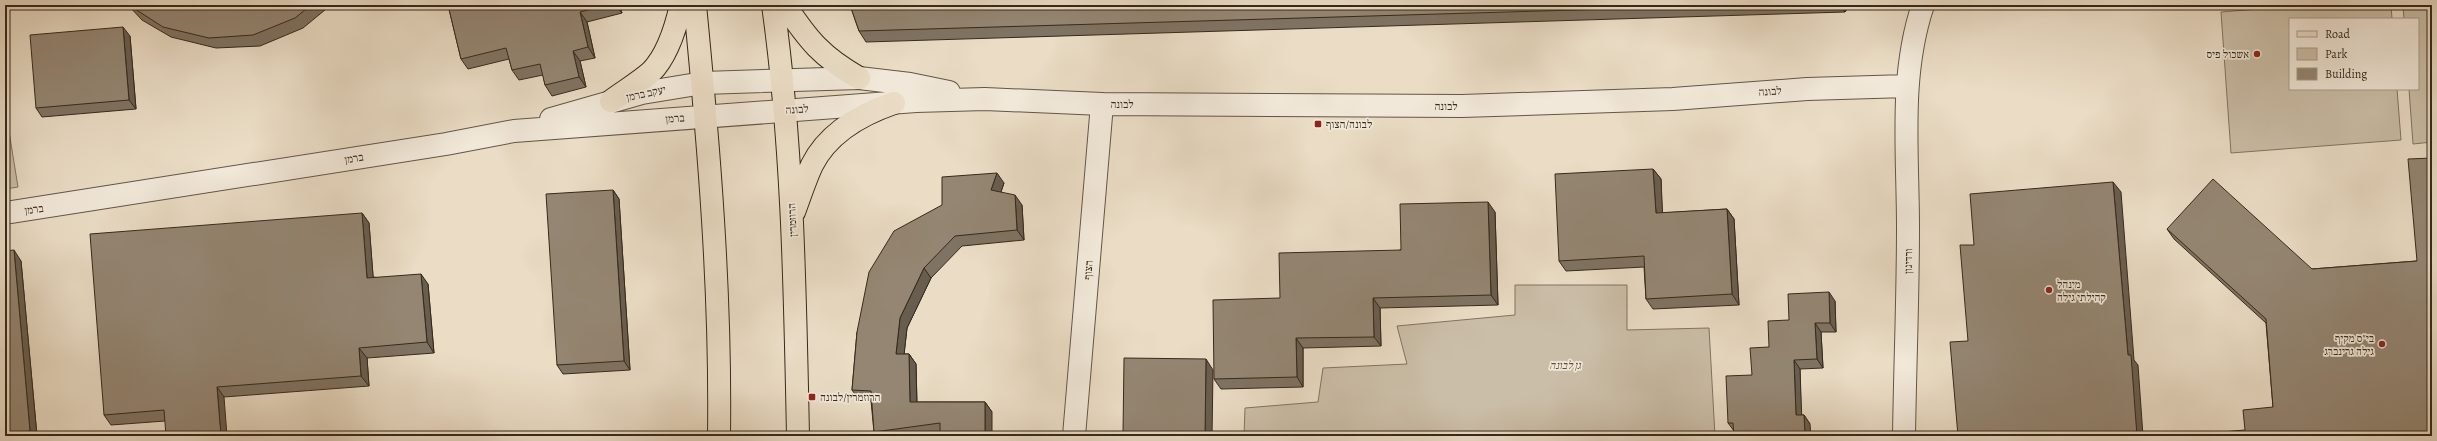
<svg xmlns="http://www.w3.org/2000/svg" width="2437" height="441" font-family="Alegreya,'Frank Ruhl Libre',serif">
	<style>
		.green { fill: #cbbea8; stroke: #807462 }
		.lines { fill: none; stroke-linecap: round; stroke-linejoin: round }
		.minor-casing { stroke: #635646; stroke-width: 24 }
		.major-casing { stroke: #36291b; stroke-width: 24 }
		.minor { stroke: #f1e8d9; stroke-width: 22 }
		.major { stroke: #eadcc5; stroke-width: 22 }
		.wall { fill: #7f7363; stroke: #36291b }
		.shaded-wall { fill: #685e50; stroke: #36291b }
		.building { fill: #948673; stroke: #36291b }
		.poi-dot { fill: #8f2418; stroke: #f1e8d9; stroke-width: 1.5 }
		.labels { text-anchor: middle; stroke-width: 3.5; stroke-linejoin: round; paint-order: stroke }
		.poi-label { font-size: 11px; fill: #36291b; stroke: #f1e8d9; text-anchor: start }
		.street-label { font-size: 11px; fill: #36291b; stroke: #f1e8d9 }
		.park-label { font-size: 11px; font-style: italic; fill: #5b4e3e; stroke: #f1e8d9 }
	</style>
	<rect width="100%" height="100%" fill="#eadcc5"/>
	<filter id="stains"><feTurbulence type="fractalNoise" baseFrequency=".005" numOctaves="4"/><feColorMatrix values="0 0 0 0 .2 0 0 0 0 .09 0 0 0 0 .02 0 0 0 .5 -.17"/></filter>
	<radialGradient id="worn" r=".72"><stop offset=".6" stop-color="#630" stop-opacity="0"/><stop offset="1" stop-color="#630" stop-opacity=".3"/></radialGradient>
	<!-- green -->
	<path class="green" d="M 2310,5 L 2391,5 L 2392,19 L 2290,19 L 2290,89 L 2397,89 L 2401,140 L 2231,153 L 2221,12 Z
		M 2403,5 L 2432,5 L 2432,142 L 2413,144 L 2409,89 L 2418,89 L 2418,19 L 2404,19 Z
		M 5,107 L 18,187 L 5,189 Z
		M 1515,285 L 1627,285 L 1627,330 L 1709,328 L 1715,436 L 1244,436 L 1245,408 L 1318,402 L 1323,368 L 1407,364 L 1397,326 L 1515,315 Z"/>
	<g class="lines">
		<defs>
			<path id="minor" d="M 551,119 L 642,93 L 703,83 L 859,78 L 910,84 L 949,92
				M 5,213 L 446,144 L 514,131 L 916,101 L 985,99 L 1102,104 L 1462,106 L 1673,99 L 1807,89 L 1907,86
				M 1074,436 L 1102,104
				M 1904,436 C 1905,366 1908,297 1908,227 C 1908,153 1899,76 1923,5"/>
			<path id="major" d="M 695,5 C 709,148 721,292 719,436
				M 773,5 C 793,148 795,292 798,436
				M 785,5 C 808,40 822,57 859,78
				M 611,101 C 623,92 640,82 651,72 C 668,55 676,27 681,5
				M 794,212 C 800,196 805,180 812,165 C 828,133 862,114 894,103"/>
		</defs>
		<!-- minor casing -->
		<use href="#minor" class="minor-casing"/>
		<!-- major casing -->
		<use href="#major" class="major-casing"/>
		<!-- minor -->
		<use href="#minor" class="minor"/>
		<!-- major -->
		<use href="#major" class="major"/>
	</g>
	<!-- wall -->
	<path class="wall" d="M 128,5 L 331,5 L 303,28 L 260,46 L 216,48 L 171,37 L 142,20 Z
		M 448,5 L 619,5 L 622,13 L 587,22 L 595,58 L 580,61 L 586,87 L 552,96 L 545,85 L 543,75 L 519,80 L 512,70 L 509,59 L 468,69 L 461,59 Z
		M 850,5 L 1849,5 L 1845,12 L 866,42 L 859,31 Z
		M 130,36 L 136,109 L 42,117 L 36,108 Z
		M 1653,169 L 1661,179 L 1662,213 L 1727,209 L 1734,219 L 1739,305 L 1653,309 L 1646,299 L 1644,267 L 1566,271 L 1559,261 Z
		M 1004,183 L 1001,192 L 1022,205 L 1024,240 L 962,246 L 931,278 L 907,328 L 904,354 L 909,354 L 916,364 L 917,402 L 985,402 L 992,412 L 940,434 L 927,436 L 876,436 L 874,432 L 871,401 L 859,400 L 852,390 L 857,332 Z
		M 613,190 L 619,199 L 630,370 L 563,374 L 557,365 Z
		M 1495,212 L 1498,305 L 1380,308 L 1381,346 L 1303,348 L 1303,387 L 1221,389 L 1214,379 L 1280,298 Z
		M 362,213 L 369,223 L 373,277 L 428,284 L 434,353 L 367,358 L 369,386 L 224,397 L 165,421 L 111,425 L 104,415 Z
		M 2167,229 L 2312,269 L 2417,261 L 2432,436 L 2245,430 L 2273,407 L 2266,323 L 2174,239 Z
		M 5,251 L 21,261 L 37,436 L 5,436 Z
		M 1835,301 L 1836,332 L 1821,332 L 1823,368 L 1800,369 L 1801,415 L 1804,415 L 1810,424 L 1734,431 L 1728,423 L 1752,375 L 1769,347 Z"/>
	<!-- shaded-wall -->
	<path class="shaded-wall" d="M 616,5 L 619,5 L 622,13 Z
		M 1840,5 L 1849,5 L 1845,12 Z
		M 580,12 L 587,22 L 595,58 L 588,47 Z
		M 123,27 L 130,36 L 136,109 L 129,100 Z
		M 573,51 L 580,61 L 586,87 L 579,77 Z
		M 1653,169 L 1661,179 L 1663,223 L 1656,213 Z
		M 997,173 L 1004,183 L 998,200 L 991,190 Z
		M 2113,182 L 2121,192 L 2134,360 L 2138,365 L 2143,436 L 2137,436 L 2128,355 Z
		M 613,190 L 619,199 L 630,370 L 624,361 Z
		M 1015,195 L 1022,205 L 1024,240 L 1017,230 Z
		M 1488,202 L 1495,212 L 1498,305 L 1491,295 Z
		M 1727,209 L 1734,219 L 1739,305 L 1732,294 Z
		M 362,213 L 369,223 L 374,288 L 367,278 Z
		M 14,250 L 21,261 L 37,436 L 33,436 L 30,431 Z
		M 924,268 L 931,278 L 907,328 L 903,364 L 896,354 L 900,318 Z
		M 421,274 L 428,284 L 434,353 L 427,342 Z
		M 1829,292 L 1835,301 L 1836,332 L 1830,323 Z
		M 1373,298 L 1380,308 L 1381,346 L 1374,337 Z
		M 1815,323 L 1821,332 L 1823,368 L 1817,359 Z
		M 1296,338 L 1303,348 L 1303,387 L 1297,377 Z
		M 359,348 L 367,358 L 369,386 L 361,376 Z
		M 909,354 L 916,364 L 917,412 L 910,402 Z
		M 1206,359 L 1213,370 L 1212,436 L 1205,436 Z
		M 1794,360 L 1800,369 L 1802,424 L 1796,415 Z
		M 217,387 L 224,397 L 227,436 L 221,436 Z
		M 985,402 L 992,412 L 992,436 L 985,436 Z
		M 1804,415 L 1810,424 L 1811,436 L 1805,436 Z"/>
	<!-- building -->
	<path class="building" d="M 131,5 L 311,5 L 295,18 L 253,35 L 209,38 L 163,27 L 135,9 Z
		M 448,5 L 607,5 L 580,12 L 588,47 L 573,51 L 579,77 L 545,85 L 540,64 L 512,70 L 506,48 L 461,59 Z
		M 850,5 L 1746,5 L 859,31 Z
		M 123,27 L 129,100 L 36,108 L 30,35 Z
		M 2432,158 L 2432,436 L 2174,436 L 2245,430 L 2243,410 L 2273,407 L 2266,319 L 2167,229 L 2213,179 L 2312,269 L 2417,261 L 2408,159 Z
		M 1653,169 L 1656,213 L 1727,209 L 1732,294 L 1646,299 L 1644,256 L 1559,261 L 1555,174 Z
		M 997,173 L 991,190 L 1015,195 L 1017,230 L 955,236 L 924,268 L 900,318 L 896,354 L 909,354 L 910,402 L 985,402 L 985,436 L 940,436 L 940,423 L 874,432 L 871,391 L 852,390 L 857,332 L 869,272 L 894,231 L 942,205 L 942,177 Z
		M 2113,182 L 2128,355 L 2131,355 L 2137,436 L 1958,436 L 1950,342 L 1968,341 L 1960,245 L 1974,245 L 1970,194 Z
		M 613,190 L 624,361 L 557,365 L 546,194 Z
		M 1488,202 L 1491,295 L 1373,298 L 1374,337 L 1296,338 L 1297,377 L 1214,379 L 1213,300 L 1280,298 L 1279,253 L 1401,250 L 1400,204 Z
		M 362,213 L 367,278 L 421,274 L 427,342 L 359,348 L 361,376 L 217,387 L 221,436 L 166,436 L 164,410 L 104,415 L 90,234 Z
		M 14,250 L 30,431 L 5,434 L 5,251 Z
		M 1829,292 L 1830,323 L 1815,323 L 1817,359 L 1794,360 L 1796,415 L 1804,415 L 1805,436 L 1734,436 L 1733,423 L 1728,423 L 1726,376 L 1752,375 L 1750,348 L 1769,347 L 1768,321 L 1789,320 L 1788,294 Z
		M 1124,358 L 1206,359 L 1205,436 L 1116,436 L 1116,433 L 1123,433 Z"/>
	<!-- markers -->
	<g class="poi-dot">
		<circle cx="2257" cy="54" r="4"/>
		<rect x="1314" y="120" width="8" height="8" rx="2"/>
		<circle cx="2049" cy="290" r="4"/>
		<circle cx="2382" cy="344" r="4"/>
		<rect x="808" y="393" width="8" height="8" rx="2"/>
	</g>
	<g class="labels">
		<!-- poi labels -->
		<g class="poi-label">
			<text x="2249" y="58" text-anchor="end">אשכול פיס</text>
			<text x="1326" y="128">לבונה/הצוף</text>
			<text x="2057" y="288">מינהל<tspan x="2057" dy="13">קהילתי גילה</tspan></text>
			<text x="2374" y="342" text-anchor="end">בי"ס מקיף<tspan x="2374" dy="13">גילה גרינברג</tspan></text>
			<text x="820" y="401">הרוזמרין/לבונה</text>
		</g>
		<!-- street labels -->
		<g class="street-label">
			<text transform="translate(1770 91) rotate(-4)" y="4">לבונה</text>
			<text transform="translate(646 93) rotate(-12)" y="4">יעקב ברמן</text>
			<text x="1122" y="108">לבונה</text>
			<text x="1446" y="110">לבונה</text>
			<text transform="translate(797 109) rotate(-4)" y="4">לבונה</text>
			<text transform="translate(675 118) rotate(-4)" y="4">ברמן</text>
			<text transform="translate(354 158) rotate(-9)" y="4">ברמן</text>
			<text transform="translate(34 209) rotate(-8)" y="4">ברמן</text>
			<text transform="translate(792 220) rotate(-93)" y="4">הרוזמרין</text>
			<text transform="translate(1908 261) rotate(-89)" y="4">ורדינון</text>
			<text transform="translate(1088 270) rotate(-85)" y="4">הצוף</text>
		</g>
		<!-- park labels -->
		<g class="park-label">
			<text x="1565" y="369">גן לבונה</text>
		</g>
	</g>
	<!-- margin -->
	<rect width="2437" height="441" fill="none" stroke="#eadcc5" stroke-width="20"/>
	<rect x="6" y="6" width="2425" height="429" fill="none" stroke="#36291b" stroke-width="2"/>
	<rect x="10" y="10" width="2417" height="421" fill="none" stroke="#36291b"/>
	<!-- legend -->
	<rect x="2289" y="18" width="130" height="72" fill="#f1e8d9" stroke="#a69c8d"/>
	<rect x="2297" y="31" width="20" height="6" fill="#eadcc5" stroke="#a69c8d"/>
	<text x="2325" y="38" font-size="12" fill="#36291b">Road</text>
	<rect x="2297" y="48" width="20" height="12" fill="#cbbea8" stroke="#a69c8d"/>
	<text x="2325" y="58" font-size="12" fill="#36291b">Park</text>
	<rect x="2297" y="68" width="20" height="12" fill="#948673" stroke="#a69c8d"/>
	<text x="2325" y="78" font-size="12" fill="#36291b">Building</text>
	<rect width="100%" height="100%" filter="url(#stains)"/>
	<rect width="100%" height="100%" fill="url(#worn)"/>
</svg>
